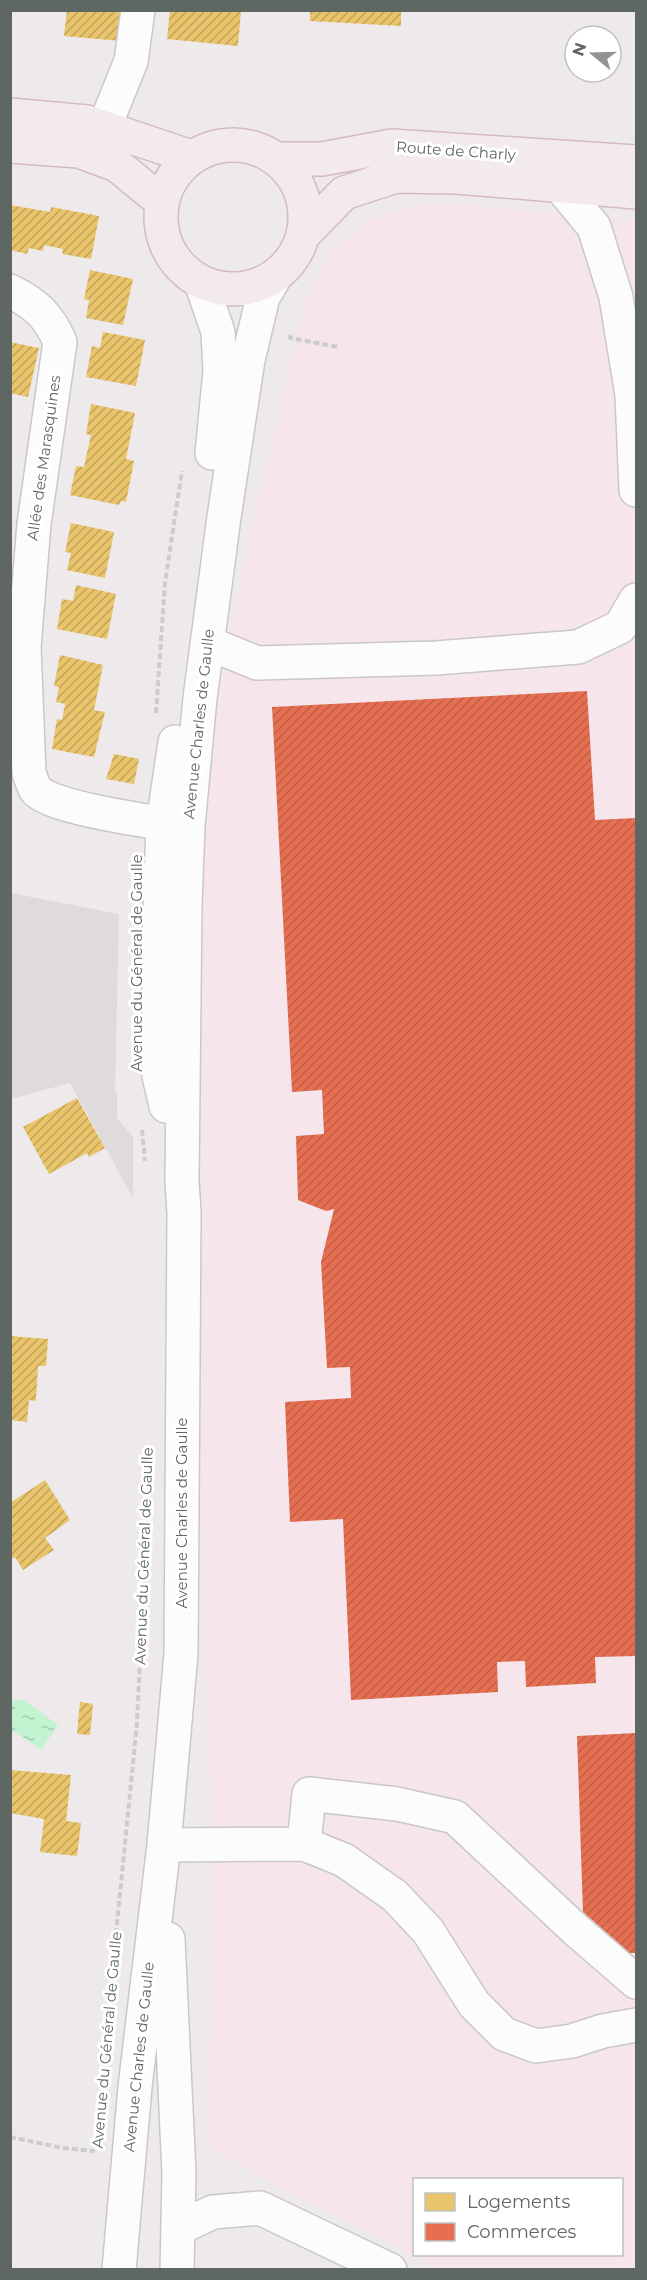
<svg xmlns="http://www.w3.org/2000/svg" width="647" height="2280" font-family="Montserrat,sans-serif">
	<style>
		.commercial { fill: #f6e5eb; fill-rule: evenodd }
		.education { fill: #dfdadb }
		.water { fill: url(#water-ripples) }
		.homes { fill: url(#homes-hatch) }
		.shops { fill: url(#shops-hatch) }
		.lines { fill: none; stroke-linecap: round; stroke-linejoin: round }
		.minor-casing { stroke: #c9c8c9; stroke-width: 36 }
		.major-casing { stroke: #d4bac5; stroke-width: 36 }
		.path { stroke: #cccdc9; stroke-width: 4; stroke-dasharray: 6 3; stroke-linecap: butt }
		.minor { stroke: #fcfcfc; stroke-width: 33 }
		.major { stroke: #f3eaed; stroke-width: 33 }
		.labels { text-anchor: middle; stroke-width: 6; stroke-linejoin: round; paint-order: stroke }
		.street-label { font-size: 15px; fill: #5f6762; stroke: #fff }
	</style>
	<defs>
		<pattern id="water-ripples" width="26" height="14" patternUnits="userSpaceOnUse" patternTransform="scale(1.5)"><rect width="26" height="14" fill="#c2f4d1"/><path d="M2 4q2-2 4 0t4 0M15 11q2-2 4 0t4 0" fill="none" stroke="#a1c9ad"/></pattern>
		<pattern id="homes-hatch" width="6" height="6" patternUnits="userSpaceOnUse" patternTransform="scale(1.5)"><rect width="6" height="6" fill="#e9c46a"/><path d="M-1 1l2-2M0 6l6-6M5 7l2-2" fill="none" stroke="#c0a35b"/></pattern>
		<pattern id="shops-hatch" width="6" height="6" patternUnits="userSpaceOnUse" patternTransform="scale(1.5)"><rect width="6" height="6" fill="#e76f51"/><path d="M-1 1l2-2M0 6l6-6M5 7l2-2" fill="none" stroke="#be5f47"/></pattern>
	</defs>
	<rect width="100%" height="100%" fill="#eeeaec"/>
	<!-- commercial -->
	<path class="commercial" d="M 427,202 L 636,219 L 636,2269 L 436,2269 L 210,2149 L 212,1807 L 198,1457 L 205,1184 L 192,1064 L 201,781 L 248,544 L 306,299 L 331,250 L 372,219 ZM 414,2180 L 622,2180 L 622,2254 L 414,2254 Z"/>
	<!-- education -->
	<path class="education" d="M 11,893 L 119,914 L 115,1091 L 117,1091 L 117,1118 L 133,1137 L 133,1198 L 70,1083 L 11,1099 Z"/>
	<!-- water -->
	<path class="water" d="M 11,1700 L 24,1700 L 58,1725 L 41,1750 L 15,1732 L 11,1732 Z"/>
	<!-- homes -->
	<path class="homes" d="M 67,10 L 123,10 L 120,41 L 64,36 Z
		M 170,10 L 241,10 L 238,46 L 167,39 Z
		M 310,10 L 401,10 L 401,26 L 310,21 Z
		M 10,205 L 50,212 L 51,207 L 99,216 L 91,259 L 62,254 L 63,249 L 44,245 L 43,251 L 29,248 L 27,254 L 10,250 Z
		M 90,270 L 133,279 L 123,325 L 86,318 L 89,300 L 84,299 Z
		M 103,332 L 145,340 L 136,386 L 86,377 L 92,346 L 100,348 Z
		M 10,342 L 39,348 L 28,397 L 10,393 Z
		M 91,404 L 135,413 L 126,459 L 134,461 L 126,502 L 121,501 L 119,505 L 70,495 L 76,466 L 84,467 L 91,435 L 86,434 Z
		M 71,523 L 114,532 L 105,578 L 67,570 L 71,553 L 65,552 Z
		M 76,585 L 116,594 L 107,639 L 57,629 L 62,599 L 73,601 Z
		M 60,655 L 103,665 L 94,710 L 105,712 L 94,757 L 52,749 L 57,719 L 62,720 L 65,704 L 56,702 L 59,687 L 54,686 Z
		M 114,754 L 139,759 L 134,784 L 106,779 Z
		M 77,1098 L 105,1148 L 89,1157 L 87,1153 L 49,1174 L 23,1127 Z
		M 10,1336 L 48,1339 L 46,1366 L 38,1366 L 36,1401 L 29,1400 L 27,1422 L 10,1420 Z
		M 45,1480 L 70,1520 L 45,1538 L 54,1550 L 23,1570 L 15,1557 L 10,1560 L 10,1503 Z
		M 80,1702 L 93,1704 L 90,1735 L 77,1734 Z
		M 10,1770 L 71,1775 L 66,1821 L 81,1823 L 77,1856 L 40,1852 L 44,1819 L 10,1813 Z"/>
	<!-- shops -->
	<path class="shops" d="M 587,691 L 595,820 L 636,818 L 636,1656 L 595,1657 L 596,1683 L 526,1687 L 525,1661 L 497,1662 L 498,1692 L 351,1700 L 343,1519 L 290,1522 L 285,1402 L 351,1398 L 350,1367 L 327,1368 L 321,1262 L 334,1209 L 326,1211 L 298,1200 L 296,1136 L 324,1134 L 322,1090 L 292,1092 L 272,707 Z
		M 636,1733 L 636,1953 L 630,1953 L 583,1912 L 577,1736 Z"/>
	<g class="lines">
		<defs>
			<path id="minor" d="M 104,128 L 131,61 L 138,10
				M 560,186 L 594,227 L 616,297 L 632,395 L 636,490
				M 201,282 L 218,332 L 220,371 L 212,453
				M 10,291 C 36,304 49,316 60,342 L 34,524 L 24,647 L 29,773 C 31,778 33,786 36,790 C 50,808 158,823 184,826
				M 208,643 L 257,663 L 436,658 L 578,647 L 620,627 L 636,600
				M 166,1106 L 159,1076 L 159,941 L 163,824 L 175,742
				M 304,1844 L 309,1794 L 397,1804 L 455,1817 L 576,1930 L 636,1982
				M 164,1845 L 304,1844 L 344,1860 L 395,1896 L 428,1931 L 474,2004 L 504,2034 L 536,2046 L 572,2041 L 603,2031 L 636,2025
				M 168,1939 L 179,2173 L 177,2270
				M 179,2228 L 213,2212 L 260,2208 L 390,2270
				M 119,2270 L 135,2087 L 164,1845 L 181,1654 L 184,1213 L 182,1181 L 185,904 L 188,826 L 200,698 L 224,517 L 248,360 L 263,297 L 276,275"/>
			<path id="major" d="M 10,115 L 87,122 L 191,157
				M161 217a72 72 0 1 1 144 0a72 72 0 1 1-144 0Z
				M 10,146 L 79,151 L 117,165 L 162,202
				M 277,159 L 322,159 L 392,146 L 636,162
				M 303,235 L 344,193 L 396,176 L 457,177 L 636,192"/>
		</defs>
		<!-- minor casing -->
		<use href="#minor" class="minor-casing"/>
		<!-- major casing -->
		<use href="#major" class="major-casing"/>
		<!-- path -->
		<path class="path" d="M 291,335 L 290,338 L 338,347
			M 156,713 L 165,583 L 182,471
			M 142,1130 L 145,1161
			M 116,1934 L 137,1723 L 144,1577
			M 10,2137 L 63,2148 L 95,2151"/>
		<!-- minor -->
		<use href="#minor" class="minor"/>
		<!-- major -->
		<use href="#major" class="major"/>
	</g>
	<g class="labels">
		<!-- street labels -->
		<g class="street-label">
			<text transform="translate(456 151) rotate(4)" y="5">Route de Charly</text>
			<text transform="translate(44 458) rotate(-82)" y="5">Allée des Marasquines</text>
			<text transform="translate(199 724) rotate(-84)" y="5">Avenue Charles de Gaulle</text>
			<text transform="translate(137 963) rotate(-90)" y="5">Avenue du Général de Gaulle</text>
			<text transform="translate(182 1513) rotate(-90)" y="5">Avenue Charles de Gaulle</text>
			<text transform="translate(144 1556) rotate(-88)" y="5">Avenue du Général de Gaulle</text>
			<text transform="translate(107 2040) rotate(-85)" y="5">Avenue du Général de Gaulle</text>
			<text transform="translate(139 2057) rotate(-84)" y="5">Avenue Charles de Gaulle</text>
		</g>
	</g>
	<!-- border -->
	<rect width="647" height="2280" fill="none" stroke="#5f6762" stroke-width="24"/>
	<!-- legend -->
	<rect x="413" y="2178" width="210" height="78" fill="#ffffff" stroke="#bfc2c0" stroke-width="1.5"/>
	<rect x="425" y="2193" width="30" height="18" fill="#e9c46a" stroke="#bfc2c0" stroke-width="1.5"/>
	<text x="467" y="2208" font-size="18" fill="#5f6762">Logements</text>
	<rect x="425" y="2223" width="30" height="18" fill="#e76f51" stroke="#bfc2c0" stroke-width="1.5"/>
	<text x="467" y="2238" font-size="18" fill="#5f6762">Commerces</text>
	<!-- north arrow -->
	<g transform="translate(593 54) rotate(289)"><circle r="28" fill="#ffffff" stroke="#bfc2c0" stroke-width="1.5"/>
	<path d="M0-4.5L10 22L0 15L-10 22Z" fill="#919592"/>
	<text y="-9" font-size="16" font-weight="bold" text-anchor="middle" fill="#5f6762">N</text>
	</g>
</svg>
